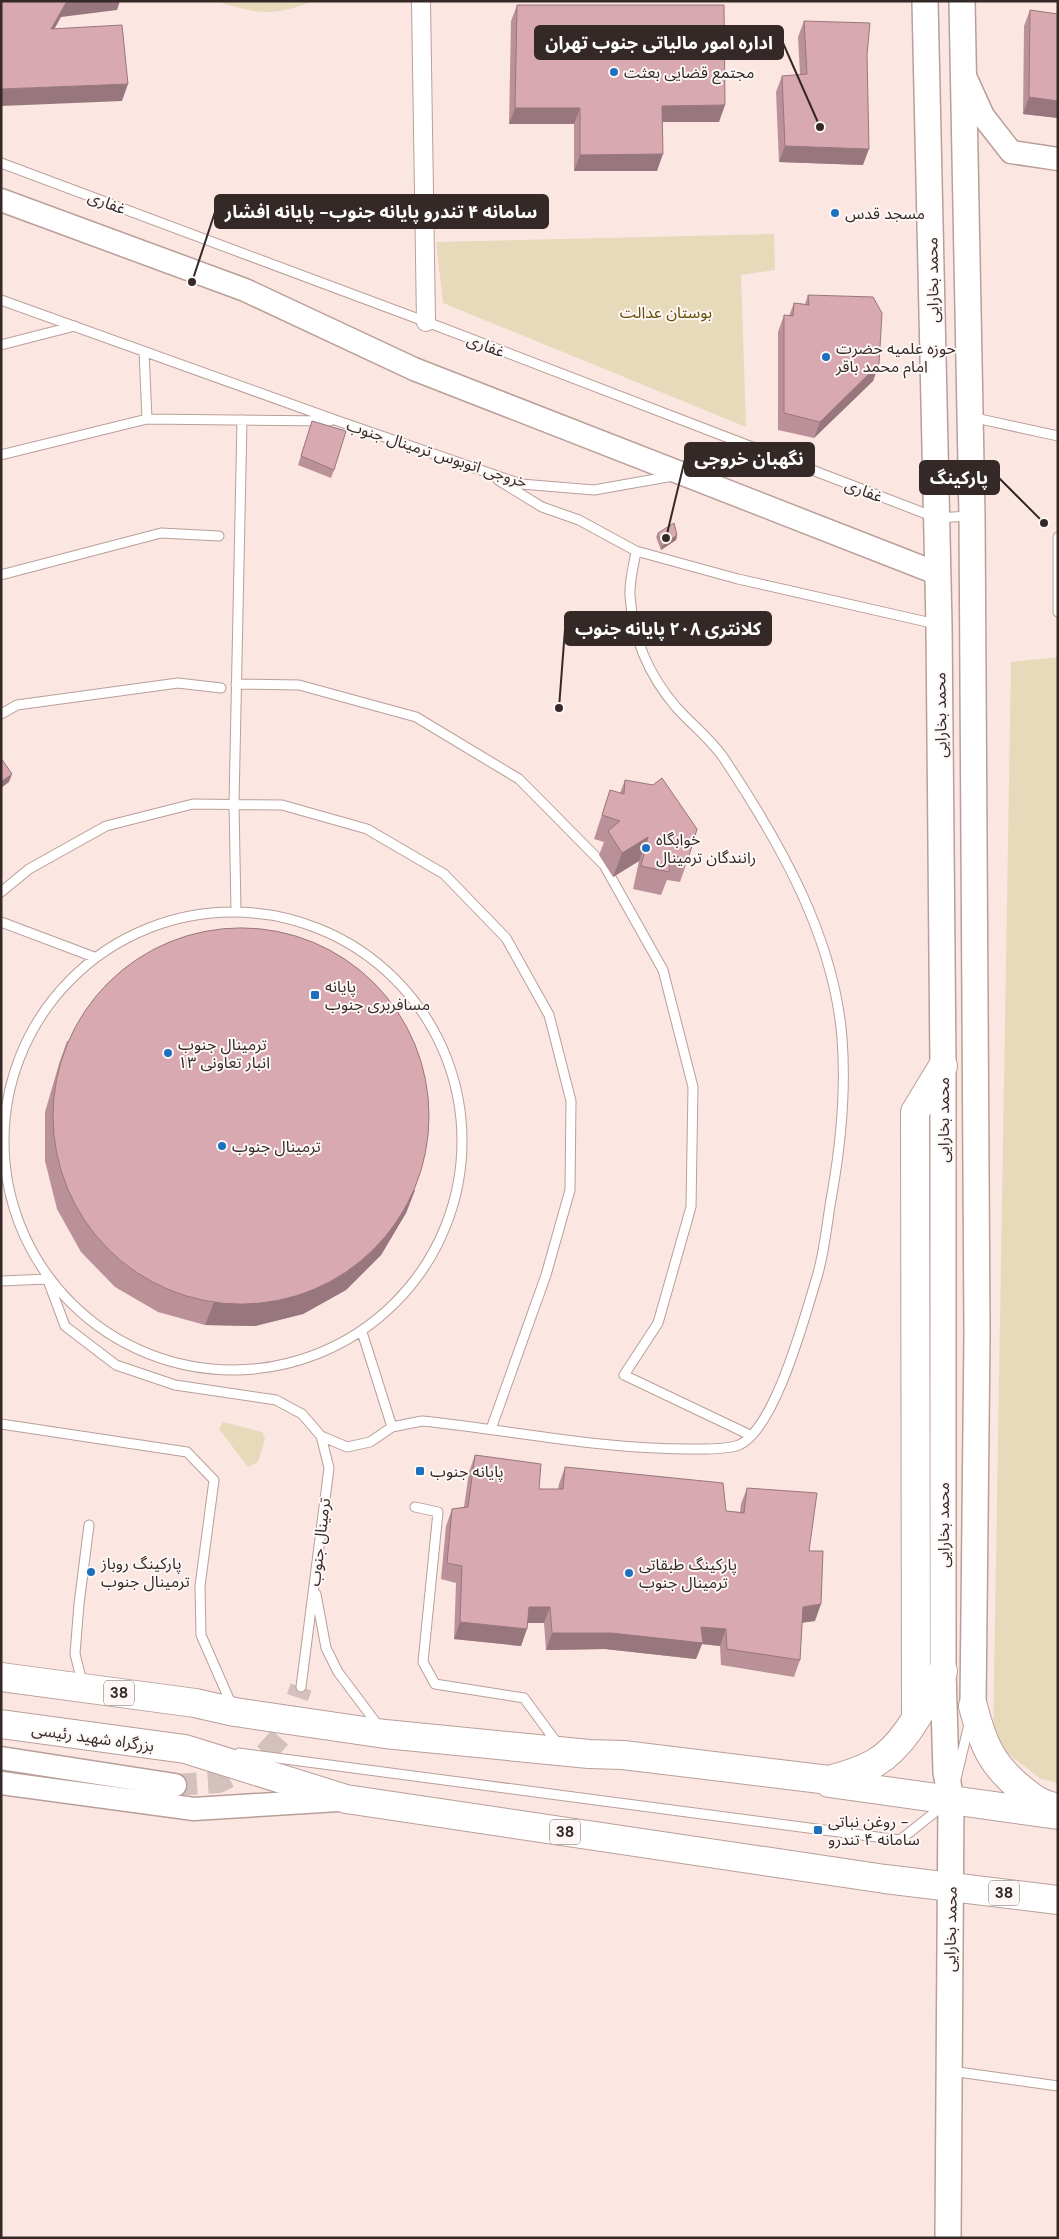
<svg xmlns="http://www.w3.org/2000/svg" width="1059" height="2239" font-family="'DM Sans','Noto Sans Arabic',sans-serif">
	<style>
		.green { fill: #e6dabb }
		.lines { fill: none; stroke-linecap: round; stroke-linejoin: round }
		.tertiary-tunnel { stroke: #d4c0bc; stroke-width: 22; stroke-dasharray: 22 11; stroke-linecap: butt }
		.service-casing { stroke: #b99f99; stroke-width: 11 }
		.minor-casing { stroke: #b99f99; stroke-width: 20 }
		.tertiary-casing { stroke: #b99f99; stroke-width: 25 }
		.secondary-casing { stroke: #b99f99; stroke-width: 28 }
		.trunk-casing { stroke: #b99f99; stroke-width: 30 }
		.service { stroke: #fff; stroke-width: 9 }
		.minor { stroke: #fff; stroke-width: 18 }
		.tertiary { stroke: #fff; stroke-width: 22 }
		.secondary { stroke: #fff; stroke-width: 25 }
		.trunk { stroke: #fff; stroke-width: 28 }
		.wall { fill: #bb9199 }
		.shaded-wall { fill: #98767d }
		.building { fill: #d9a9b2; stroke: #98767d }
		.poi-dot { fill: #1c70be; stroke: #fdf7f6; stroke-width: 2 }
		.labels { text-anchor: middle; stroke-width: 4; stroke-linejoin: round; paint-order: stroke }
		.shield { fill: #fdf7f6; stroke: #706765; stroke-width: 1 }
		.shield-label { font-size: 15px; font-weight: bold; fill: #342927 }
		.poi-label { font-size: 16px; fill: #342927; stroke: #fdf7f6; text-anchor: start }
		.street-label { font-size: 16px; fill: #342927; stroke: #fdf7f6 }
		.park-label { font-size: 16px; fill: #644e03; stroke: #fdf7f6 }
		.leader { fill: none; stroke: #342927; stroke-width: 2 }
		.callout-dot { fill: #342927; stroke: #fdf7f6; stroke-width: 2 }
		.callout { fill: #342927; stroke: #342927; stroke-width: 2 }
		.callout-label { font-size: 18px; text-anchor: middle; font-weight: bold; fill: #fff }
	</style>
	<rect width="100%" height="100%" fill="#fce6e1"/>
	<!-- green -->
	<path class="green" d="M 215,1 L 313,1 C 272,18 256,13 215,1 Z
		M 774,234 L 775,270 L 741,275 L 746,427 L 443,303 L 436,242 Z
		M 1058,657 L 1058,1783 L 1041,1779 L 999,1747 L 993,1739 L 1011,662 Z
		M 223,1422 L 262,1432 L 265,1439 L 258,1462 L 248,1467 L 219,1429 Z"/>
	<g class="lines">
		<!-- tertiary-tunnel -->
		<path class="tertiary-tunnel" d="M 175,1785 L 219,1782 L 258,1762 L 287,1729 L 301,1687"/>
		<defs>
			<path id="service" d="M 1,163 L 440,327 L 937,518 L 969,516
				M 1,300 L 338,421 L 521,484 L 594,490 L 673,476
				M 1,345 L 75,326
				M 144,351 L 147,419
				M 971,417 L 1058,436
				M 1,455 L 147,419 L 330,421
				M 498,480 L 542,507 L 579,520 L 636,551 L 738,579 L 936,624
				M 1058,537 L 1058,612
				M 1,575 L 161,533 L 219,536
				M 236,684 L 299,685 L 416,717 L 519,779 L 604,865 L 663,970 L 693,1087 L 691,1207 L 658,1323 L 624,1375 L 750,1435
				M 1,714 L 17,705 L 178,683 L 221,688
				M 1,892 L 29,869 L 106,826 L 193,804 L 282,805 L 367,829 L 444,874 L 506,938 L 549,1015 L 571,1101 L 570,1190 L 546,1275 L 491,1429
				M 236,911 L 234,804 L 242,420
				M4 1141a229 229 0 1 1 458 0a229 229 0 1 1-458 0Z
				M 1,922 L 94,957
				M 1,1281 L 47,1279
				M 49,1283 L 65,1326 L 116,1365 L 175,1385 L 276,1400 L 302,1414 L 321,1436 L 329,1468 L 301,1687
				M 362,1332 L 392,1427
				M 1,1424 L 187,1452 L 214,1480 L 200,1586 L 201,1635 L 233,1708
				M 321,1436 L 347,1447 L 370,1442 L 392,1427 L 422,1421 C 510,1430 599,1449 687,1449 C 700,1449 727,1450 739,1445 C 776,1428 805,1315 817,1277 C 825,1250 827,1221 832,1194 C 841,1143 846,1090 842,1038 C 834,937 780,843 725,760 C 712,740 692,725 676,707 C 648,674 633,639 630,596 C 629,581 634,565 636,551
				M 415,1507 L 438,1512 L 423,1662 L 435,1684 L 524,1698 L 557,1743 L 560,1744
				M 316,1594 L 326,1648 L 338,1672 L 380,1728
				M 83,1686 L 75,1654 L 79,1604 L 89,1525
				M 239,1753 L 900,1840 L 944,1805
				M 956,1779 L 969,1724
				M 951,2071 L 1058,2086"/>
			<path id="minor" d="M 421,1 L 426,322"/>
			<path id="tertiary" d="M 964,74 L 983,116 L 1011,152 L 1058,159
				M 1,200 L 245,290 L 414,369 L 939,574
				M 1,1758 L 175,1785
				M 1,1783 L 194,1809 L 338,1800"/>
			<path id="secondary" d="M 925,1 L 939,625 L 943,1066 L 943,1671 L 946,1772 L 951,1800 L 948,2238
				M 962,1 L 972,516 L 977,1334 L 973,1706"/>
			<path id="trunk" d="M 1,1677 L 195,1703 L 235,1712 L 385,1734 L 589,1754 L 623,1755 L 829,1780 C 844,1776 861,1771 875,1763 C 907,1744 925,1702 943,1671
				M 973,1706 C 983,1745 992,1766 1024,1791 C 1034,1799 1041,1804 1054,1807
				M 916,1717 L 915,1112 L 943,1066
				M 1,1724 L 185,1749 L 346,1799 L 885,1879 L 1058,1900
				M 829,1783 L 1058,1815"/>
		</defs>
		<!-- service casing -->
		<use href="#service" class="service-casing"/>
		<!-- minor casing -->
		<use href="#minor" class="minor-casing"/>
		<!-- tertiary casing -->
		<use href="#tertiary" class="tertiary-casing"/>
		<!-- secondary casing -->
		<use href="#secondary" class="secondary-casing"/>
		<!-- trunk casing -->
		<use href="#trunk" class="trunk-casing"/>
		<!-- service -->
		<use href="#service" class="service"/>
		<!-- minor -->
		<use href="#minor" class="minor"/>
		<!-- tertiary -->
		<use href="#tertiary" class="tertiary"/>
		<!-- secondary -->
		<use href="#secondary" class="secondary"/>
		<!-- trunk -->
		<use href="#trunk" class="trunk"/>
	</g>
	<!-- wall -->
	<path class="wall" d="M 517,5 L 719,122 L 662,122 L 657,171 L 574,171 L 574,124 L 509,124 L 511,21 Z
		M 1030,10 L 1058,118 L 1023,114 L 1024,26 Z
		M 804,21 L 867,55 L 863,165 L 779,162 L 776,92 L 782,76 L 800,75 L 798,37 Z
		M 808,295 L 879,364 L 873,381 L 814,438 L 778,430 L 778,332 L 784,315 L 789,316 L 794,303 L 805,304 Z
		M 312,421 L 334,470 L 331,478 L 298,465 Z
		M 658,533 L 677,535 L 676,540 L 661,550 L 656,537 Z
		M 625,780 L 688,859 L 680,882 L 667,880 L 661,895 L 633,889 L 639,861 L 613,877 L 599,855 L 604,842 L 594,839 L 610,790 L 620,793 Z
		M 67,1041 L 415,1190 L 406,1213 L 381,1255 L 346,1290 L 303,1314 L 255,1326 L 205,1325 L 158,1312 L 115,1287 L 81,1252 L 57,1209 L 45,1161 L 45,1112 L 59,1064 Z
		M 475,1455 L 539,1489 L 558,1489 L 559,1484 L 565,1467 L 726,1511 L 740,1512 L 741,1504 L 747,1488 L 809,1551 L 815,1621 L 802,1623 L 800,1660 L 794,1677 L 721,1665 L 720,1646 L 702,1644 L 696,1659 L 605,1649 L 546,1650 L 544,1623 L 528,1623 L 521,1646 L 454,1639 L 456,1583 L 441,1579 L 446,1526 L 452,1509 L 464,1507 L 469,1472 Z"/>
	<!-- shaded-wall -->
	<path class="shaded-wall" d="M 67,1 L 120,1 L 117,10 L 61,17 L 45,46 L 51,29 Z
		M 128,84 L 122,101 L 1,106 L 1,89 Z
		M 1029,97 L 1058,101 L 1058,118 L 1023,114 Z
		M 725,105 L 719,122 L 656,122 L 662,106 Z
		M 515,108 L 580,108 L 574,124 L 509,124 Z
		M 785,146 L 869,149 L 863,165 L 779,162 Z
		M 663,154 L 657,171 L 574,171 L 580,155 Z
		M 879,364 L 873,381 L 814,438 L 820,422 Z
		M 677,535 L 676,540 L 661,550 L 662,546 Z
		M 12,774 L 9,782 L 1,788 L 1,782 Z
		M 648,837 L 639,861 L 613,877 L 622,853 Z
		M 415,1190 L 406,1213 L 381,1255 L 346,1290 L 303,1314 L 255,1326 L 205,1325 L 214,1302 Z
		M 821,1604 L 815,1621 L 797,1623 L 803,1607 Z
		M 529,1607 L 550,1607 L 544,1623 L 523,1623 Z
		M 460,1622 L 527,1629 L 521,1646 L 454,1639 Z
		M 701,1627 L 726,1629 L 720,1646 L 702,1644 L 696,1659 L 605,1649 L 546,1650 L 552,1633 Z"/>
	<!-- building -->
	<path class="building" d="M 1,1 L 67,1 L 51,29 L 122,25 L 128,84 L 1,89 Z
		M 517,5 L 724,5 L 725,105 L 662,106 L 663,154 L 580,155 L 580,108 L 515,108 Z
		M 1030,10 L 1058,14 L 1058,101 L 1029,97 Z
		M 804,21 L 870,23 L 867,55 L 869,149 L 785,146 L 782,76 L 807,74 Z
		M 808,295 L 873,297 L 882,313 L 879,364 L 820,422 L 784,413 L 784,315 L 793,316 L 794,303 L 809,305 Z
		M 312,421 L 346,431 L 334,470 L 301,456 Z
		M 674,523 L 677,535 L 662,546 L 658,533 Z
		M 1,758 L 12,774 L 1,782 Z
		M 662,778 L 697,829 L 688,859 L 670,855 L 669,872 L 641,866 L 648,837 L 622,853 L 608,831 L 620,821 L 602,815 L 610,790 L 624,794 L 625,780 L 653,785 Z
		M53 1116a188 188 0 1 1 376 0a188 188 0 1 1-376 0Z
		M 475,1455 L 541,1464 L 539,1489 L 563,1489 L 565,1467 L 723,1483 L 726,1511 L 744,1513 L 747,1488 L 817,1493 L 809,1551 L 823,1551 L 821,1604 L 803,1607 L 800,1660 L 727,1649 L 726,1629 L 701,1627 L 703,1643 L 611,1633 L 552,1633 L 550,1607 L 529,1607 L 527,1629 L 460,1622 L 462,1566 L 447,1563 L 452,1509 L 468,1507 Z"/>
	<!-- markers -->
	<g class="poi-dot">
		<circle cx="614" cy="72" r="5"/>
		<circle cx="835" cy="213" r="5"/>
		<circle cx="826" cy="357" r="5"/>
		<circle cx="646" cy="848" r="5"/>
		<rect x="310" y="990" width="10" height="10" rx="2.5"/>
		<circle cx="168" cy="1053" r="5"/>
		<circle cx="222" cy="1146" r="5"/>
		<rect x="415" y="1466" width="10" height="10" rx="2.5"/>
		<circle cx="91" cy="1572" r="5"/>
		<circle cx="629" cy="1573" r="5"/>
		<rect x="813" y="1825" width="10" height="10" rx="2.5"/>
	</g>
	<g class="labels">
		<!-- shield labels -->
		<g class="shield">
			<rect x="104" y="1680.5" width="30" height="25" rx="4"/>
			<rect x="550" y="1819.5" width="30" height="25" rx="4"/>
			<rect x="989" y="1880.5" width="30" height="25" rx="4"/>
		</g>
		<g class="shield-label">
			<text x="119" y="1698">38</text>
			<text x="565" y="1837">38</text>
			<text x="1004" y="1898">38</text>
		</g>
		<!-- poi labels -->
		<g class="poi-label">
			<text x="624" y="78">مجتمع قضایی بعثت</text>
			<text x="845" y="219">مسجد قدس</text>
			<text x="836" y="354">حوزه علمیه حضرت<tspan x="836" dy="18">امام محمد باقر</tspan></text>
			<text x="656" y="845">خوابگاه<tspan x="656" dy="18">رانندگان ترمینال</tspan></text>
			<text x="325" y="992">پایانه<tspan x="325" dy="18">مسافربری جنوب</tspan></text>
			<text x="178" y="1050">ترمینال جنوب<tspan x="178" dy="18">انبار تعاونی ۱۳</tspan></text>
			<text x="232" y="1152">ترمینال جنوب</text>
			<text x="430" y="1477">پایانه جنوب</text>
			<text x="101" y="1569">پارکینگ روباز<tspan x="101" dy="18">ترمینال جنوب</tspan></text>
			<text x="639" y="1570">پارکینگ طبقاتی<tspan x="639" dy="18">ترمینال جنوب</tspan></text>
			<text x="828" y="1827">روغن نباتی -<tspan x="828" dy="18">سامانه ۴ تندرو</tspan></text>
		</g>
		<!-- street labels -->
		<g class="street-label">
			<text transform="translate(107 202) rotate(21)" y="6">غفاری</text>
			<text transform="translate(932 280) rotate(-91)" y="6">محمد بخارایی</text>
			<text transform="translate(486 345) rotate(21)" y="6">غفاری</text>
			<text transform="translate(437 453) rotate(18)" y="6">خروجی اتوبوس ترمینال جنوب</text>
			<text transform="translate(864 490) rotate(21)" y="6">غفاری</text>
			<text transform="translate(940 715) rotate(-91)" y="6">محمد بخارایی</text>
			<text transform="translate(943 1120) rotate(-90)" y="6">محمد بخارایی</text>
			<text transform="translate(943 1525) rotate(-90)" y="6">محمد بخارایی</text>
			<text transform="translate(319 1542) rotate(-83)" y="6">ترمینال جنوب</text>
			<text transform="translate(93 1737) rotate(8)" y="6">بزرگراه شهید رئیسی</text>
			<text transform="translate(950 1929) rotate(-89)" y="6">محمد بخارایی</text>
		</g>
		<!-- park labels -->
		<g class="park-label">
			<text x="666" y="318">بوستان عدالت</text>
		</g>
	</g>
	<!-- callouts -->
	<path class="leader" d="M820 127L783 43M192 282L215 212M666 538L685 459M1044 523L999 478M559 708L565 629"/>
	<g class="callout-dot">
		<circle cx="820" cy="127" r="5"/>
		<circle cx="192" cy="282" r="5"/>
		<circle cx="666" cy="538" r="5"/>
		<circle cx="1044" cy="523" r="5"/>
		<circle cx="559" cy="708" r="5"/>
	</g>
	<g class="callout">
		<rect x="535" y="26" width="248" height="33" rx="5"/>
		<rect x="215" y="195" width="333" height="33" rx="5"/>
		<rect x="685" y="443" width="129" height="33" rx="5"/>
		<rect x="920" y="461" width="79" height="33" rx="5"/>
		<rect x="565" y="612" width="206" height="33" rx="5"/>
	</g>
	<g class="callout-label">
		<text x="659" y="49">اداره امور مالیاتی جنوب تهران</text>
		<text x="381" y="218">سامانه ۴ تندرو پایانه جنوب- پایانه افشار</text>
		<text x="749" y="465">نگهبان خروجی</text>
		<text x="959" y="484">پارکینگ</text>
		<text x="668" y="635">کلانتری ۲۰۸ پایانه جنوب</text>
	</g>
	<!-- border -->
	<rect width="1059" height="2239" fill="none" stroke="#342927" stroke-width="5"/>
</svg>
